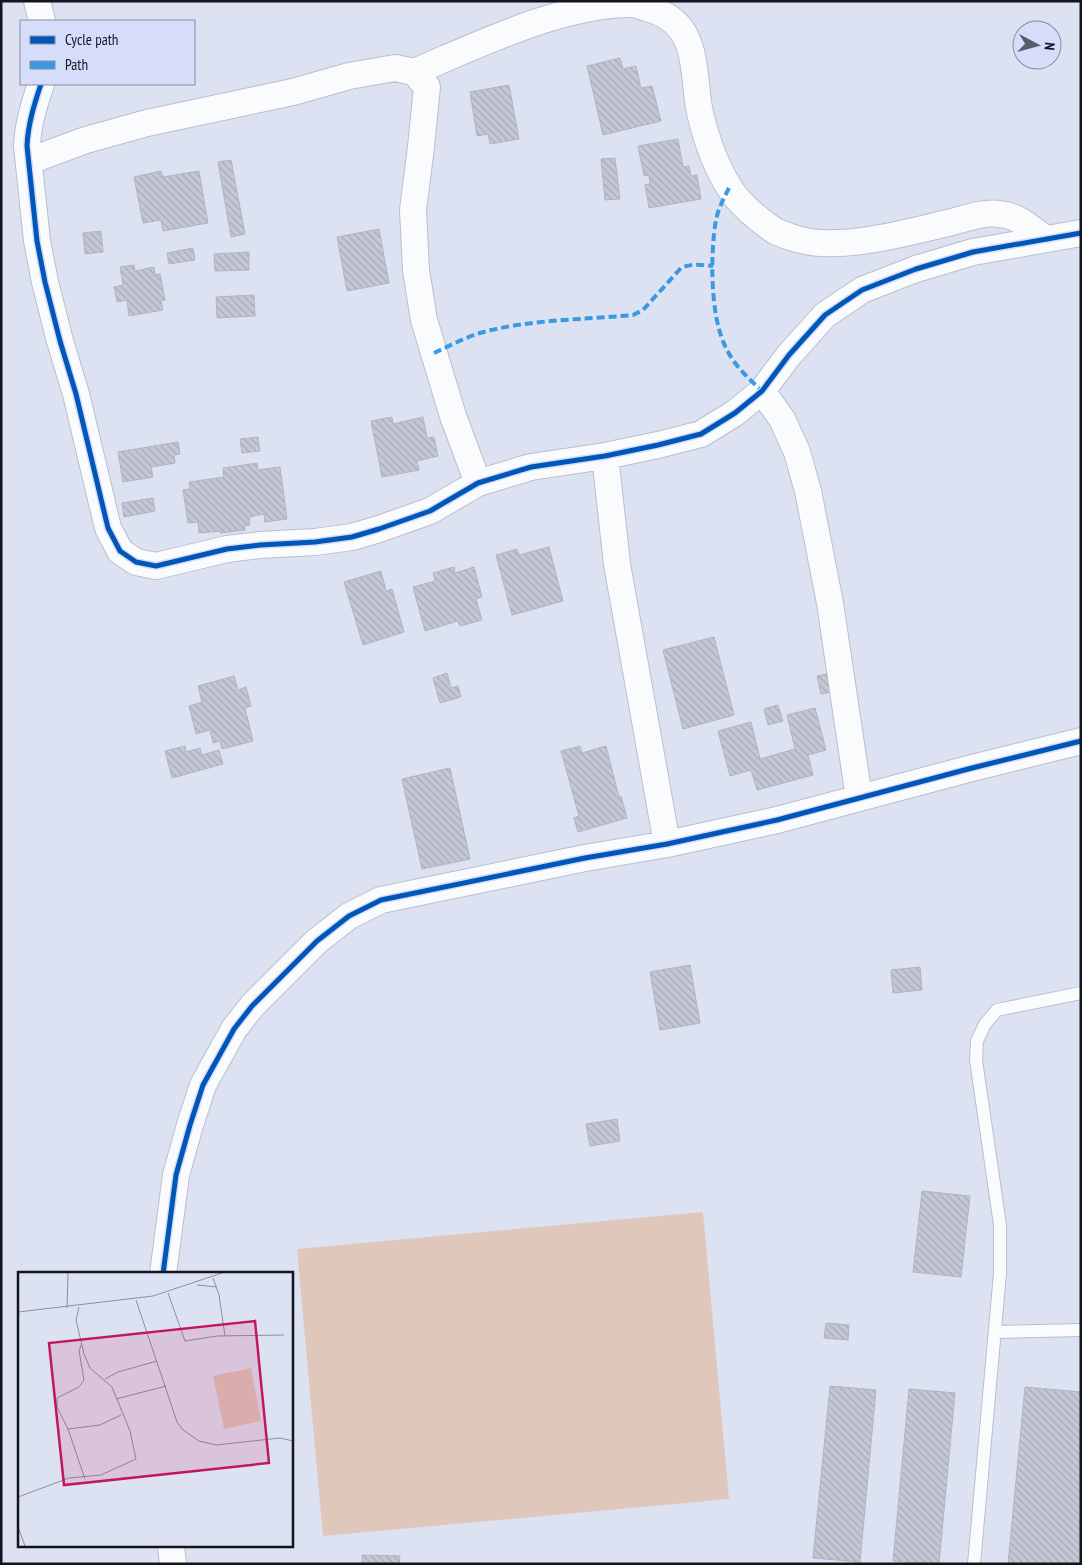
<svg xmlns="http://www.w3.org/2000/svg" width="1082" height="1565" font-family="'PT Sans Narrow',sans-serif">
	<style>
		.pitch { fill: #dfc7bb }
		.building { fill: url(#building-back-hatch); stroke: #b0b4c1 }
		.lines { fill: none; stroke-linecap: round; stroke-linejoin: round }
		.lane-casing { stroke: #bbbecc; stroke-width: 14 }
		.street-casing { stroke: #bbbecc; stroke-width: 28 }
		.lane { stroke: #fafbfd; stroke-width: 12 }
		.street { stroke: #fafbfd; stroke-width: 26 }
		.quiet { stroke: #3a9ae0; stroke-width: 4; stroke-dasharray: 8 4; stroke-linecap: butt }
		.cycleway-casing { stroke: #d5ddfb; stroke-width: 8 }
		.cycleway { stroke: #0057b8; stroke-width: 5 }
		.inset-road { fill: none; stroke: #8c909e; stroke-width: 1 }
		.view { fill: #c2185b; fill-opacity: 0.15; stroke: #c2185b; stroke-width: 2.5 }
		.inset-edge { fill: none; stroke: #12151f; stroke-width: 2.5 }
	</style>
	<defs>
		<pattern id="building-back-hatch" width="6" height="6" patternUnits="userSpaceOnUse" patternTransform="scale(1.25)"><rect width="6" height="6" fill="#c4c8d5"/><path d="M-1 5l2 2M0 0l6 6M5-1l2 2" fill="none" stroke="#a7abb6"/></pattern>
	</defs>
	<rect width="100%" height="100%" fill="#dde2f3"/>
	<!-- pitch -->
	<path class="pitch" d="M 703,1212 L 729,1499 L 323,1536 L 297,1249 Z"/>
	<!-- building -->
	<path class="building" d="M 620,58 L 623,69 L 636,66 L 641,88 L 652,86 L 661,121 L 603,135 L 587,66 Z
		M 509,85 L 519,139 L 490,144 L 488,134 L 477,136 L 470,92 Z
		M 678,139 L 683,167 L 689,166 L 691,176 L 697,175 L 701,199 L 649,208 L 645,185 L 650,184 L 649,175 L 644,176 L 638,146 Z
		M 615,158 L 620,199 L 605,200 L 601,159 Z
		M 231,160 L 245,234 L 231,237 L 218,162 Z
		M 161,171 L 163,177 L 199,171 L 208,223 L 163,231 L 161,220 L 143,223 L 134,177 Z
		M 379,229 L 389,283 L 347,291 L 337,237 Z
		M 101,231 L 103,252 L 85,254 L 83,233 Z
		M 193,248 L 195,260 L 169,264 L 167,253 Z
		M 249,252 L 249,270 L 215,271 L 214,254 Z
		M 134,265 L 135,271 L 154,267 L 155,275 L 160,274 L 165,300 L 161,301 L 163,310 L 129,316 L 127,300 L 117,302 L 114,287 L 123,285 L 120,267 Z
		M 254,295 L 255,316 L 217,318 L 216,297 Z
		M 392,417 L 393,424 L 423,417 L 427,438 L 434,437 L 438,456 L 417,461 L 419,470 L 382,477 L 371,421 Z
		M 258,437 L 260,451 L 242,453 L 240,439 Z
		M 178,442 L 180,454 L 174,455 L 175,463 L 151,467 L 153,477 L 123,482 L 118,452 Z
		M 257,463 L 258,470 L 280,467 L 287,519 L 265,522 L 264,514 L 249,517 L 250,525 L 244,526 L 245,530 L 220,533 L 220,531 L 199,533 L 198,522 L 188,523 L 183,490 L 190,489 L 189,482 L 224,477 L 223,468 Z
		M 153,498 L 155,511 L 124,517 L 122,503 Z
		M 549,547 L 563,601 L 512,615 L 496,555 L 517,549 L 519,555 Z
		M 454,567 L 455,573 L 474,567 L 482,597 L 476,599 L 482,620 L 460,626 L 458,621 L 425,631 L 413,587 L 435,581 L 433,573 Z
		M 381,571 L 386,591 L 392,589 L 404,632 L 363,645 L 344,582 Z
		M 714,637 L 734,715 L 683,729 L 663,650 Z
		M 447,673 L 451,688 L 458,686 L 461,697 L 440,703 L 433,678 Z
		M 832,673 L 836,691 L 821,694 L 817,676 Z
		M 234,676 L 238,690 L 246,687 L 251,706 L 245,708 L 253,741 L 222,749 L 220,741 L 213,743 L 210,730 L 196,734 L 189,706 L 202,702 L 198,686 Z
		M 778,705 L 783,721 L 768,725 L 764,709 Z
		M 815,708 L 826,750 L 808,755 L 813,775 L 757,790 L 751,770 L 730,776 L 718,731 L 751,722 L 760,759 L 795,749 L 787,715 Z
		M 185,746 L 186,752 L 200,748 L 202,755 L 219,750 L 223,764 L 172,778 L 165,751 Z
		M 580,746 L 582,753 L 606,746 L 619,797 L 621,796 L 627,818 L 578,832 L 574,818 L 579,816 L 561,751 Z
		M 450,768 L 470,859 L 422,869 L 402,779 Z
		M 690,965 L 700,1023 L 660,1030 L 650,972 Z
		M 920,967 L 922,990 L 893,993 L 891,970 Z
		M 617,1119 L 620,1141 L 590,1146 L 586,1124 Z
		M 922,1191 L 970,1196 L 961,1277 L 913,1272 Z
		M 826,1323 L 849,1325 L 848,1340 L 824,1338 Z
		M 830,1386 L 876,1390 L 860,1562 L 813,1558 Z
		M 1025,1387 L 1081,1392 L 1080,1564 L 1008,1564 Z
		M 909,1389 L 955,1393 L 939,1564 L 893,1561 Z
		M 362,1555 L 400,1556 L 399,1564 L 362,1564 Z"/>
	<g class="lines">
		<defs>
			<path id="lane" d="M 996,1332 L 1081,1330
				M 974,1564 L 1000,1273 L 1000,1225 L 976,1060 L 977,1041 L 985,1024 L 997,1010 L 1081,993"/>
			<path id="street" d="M 37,1 L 42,21
				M 414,72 C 478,45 561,4 631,4 C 636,4 641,6 646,8 C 667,13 682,24 689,45 C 697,67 695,91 700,113 C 706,138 715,165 729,187 C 738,203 760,221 775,231 C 781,234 788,236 794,238 C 836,253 909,232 952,222 C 967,218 983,212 999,214 C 1017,215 1031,228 1044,238
				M 41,84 C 34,105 28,124 27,146 L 37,241 L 45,282 L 60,341 L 76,394 L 108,528 L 120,551 L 136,562 L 156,566 L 227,549 L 260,545 L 315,542 L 352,537 L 379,529 L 430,511 L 478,483 L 531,467 L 605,456 L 658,445 L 701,434 L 735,413 L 762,391 L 789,355 L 825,315 L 862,290 L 916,269 L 973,252 L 1081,233
				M 29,161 L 86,140 L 147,123 L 293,92 L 349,76 L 395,68 L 414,72 L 427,87 L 421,147 L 413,210 L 416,270 L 424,320 L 453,416 L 478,483
				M 762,391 L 782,419 L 797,452 L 808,491 L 830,603 L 859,798
				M 605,456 L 617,564 L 667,844
				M 163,1274 L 176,1175 L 190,1125 L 203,1085 L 234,1029 L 252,1006 L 317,941 L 349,916 L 381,900 L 585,858 L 667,844 L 777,820 L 972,768 L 1081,741
				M 171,1546 L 173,1564"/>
		</defs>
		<!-- lane casing -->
		<use href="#lane" class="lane-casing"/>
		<!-- street casing -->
		<use href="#street" class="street-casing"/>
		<!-- lane -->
		<use href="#lane" class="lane"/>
		<!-- street -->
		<use href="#street" class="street"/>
		<!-- quiet -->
		<path class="quiet" d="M 729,188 C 724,198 718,209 716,220 C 710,254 710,317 726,348 C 734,365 748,378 762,391
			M 434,353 C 449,346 464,338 480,333 C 529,319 582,320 633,315 L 643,310 L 681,268 C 691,263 702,265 713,266"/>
		<defs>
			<path id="cycleway" d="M 41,84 C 34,105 28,124 27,146 L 37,241 L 45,282 L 60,341 L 76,394 L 108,528 L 120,551 L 136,562 L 156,566 L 227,549 L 260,545 L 315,542 L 352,537 L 379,529 L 430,511 L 478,483 L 531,467 L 605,456 L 658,445 L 701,434 L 735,413 L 762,391 L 789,355 L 825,315 L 862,290 L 916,269 L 973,252 L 1081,233
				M 163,1274 L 176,1175 L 190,1125 L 203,1085 L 234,1029 L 252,1006 L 317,941 L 349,916 L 381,900 L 585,858 L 667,844 L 777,820 L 972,768 L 1081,741"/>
		</defs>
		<!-- cycleway casing -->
		<use href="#cycleway" class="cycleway-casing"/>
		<!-- cycleway -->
		<use href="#cycleway" class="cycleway"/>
	</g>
	<!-- overview -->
	<g transform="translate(18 1272)">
		<rect width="275" height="275" fill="#dde2f3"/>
		<path d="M 233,96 L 243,149 L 206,157 L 195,104 Z" fill="#dfc7bb"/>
		<path class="inset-road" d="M 195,6 L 201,23 L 207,64M 179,13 L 199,15M 150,21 L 167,69 L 199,64 L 266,63M 118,28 L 159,150 L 165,158 L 181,169 L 198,173 L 262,166 L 275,169M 49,36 L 50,1M 0,40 L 135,24 L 204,1M 87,107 L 100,100 L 139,89M 98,127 L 148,114M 50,157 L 39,135 L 39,126 L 61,115 L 66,108 L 61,79 L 63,73M 67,207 L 50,157 L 82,153 L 103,143M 0,225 L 51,206 L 83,203 L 118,187 L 112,159 L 94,115 L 72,96 L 66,82 L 58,48 L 61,35M 0,255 L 7,274"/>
		<path class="view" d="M 237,49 L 251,191 L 46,213 L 31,71 Z"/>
		<rect width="275" height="275" class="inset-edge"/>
	</g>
	<!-- border -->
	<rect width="1082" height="1565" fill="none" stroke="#12151f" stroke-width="5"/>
	<!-- legend -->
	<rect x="20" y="20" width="175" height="65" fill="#d5ddfb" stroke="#878da3"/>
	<rect x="30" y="36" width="25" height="8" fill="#0057b8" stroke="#878da3"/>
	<text x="65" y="45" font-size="15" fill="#12151f">Cycle path</text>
	<rect x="30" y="61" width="25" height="8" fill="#3a9ae0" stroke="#878da3"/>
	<text x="65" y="70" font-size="15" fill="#12151f">Path</text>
	<!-- north arrow -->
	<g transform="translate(1037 45) rotate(96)"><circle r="24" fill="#d5ddfb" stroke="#878da3"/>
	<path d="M0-4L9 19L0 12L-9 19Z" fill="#595d69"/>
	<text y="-8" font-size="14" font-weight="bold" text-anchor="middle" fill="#12151f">N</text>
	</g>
</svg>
